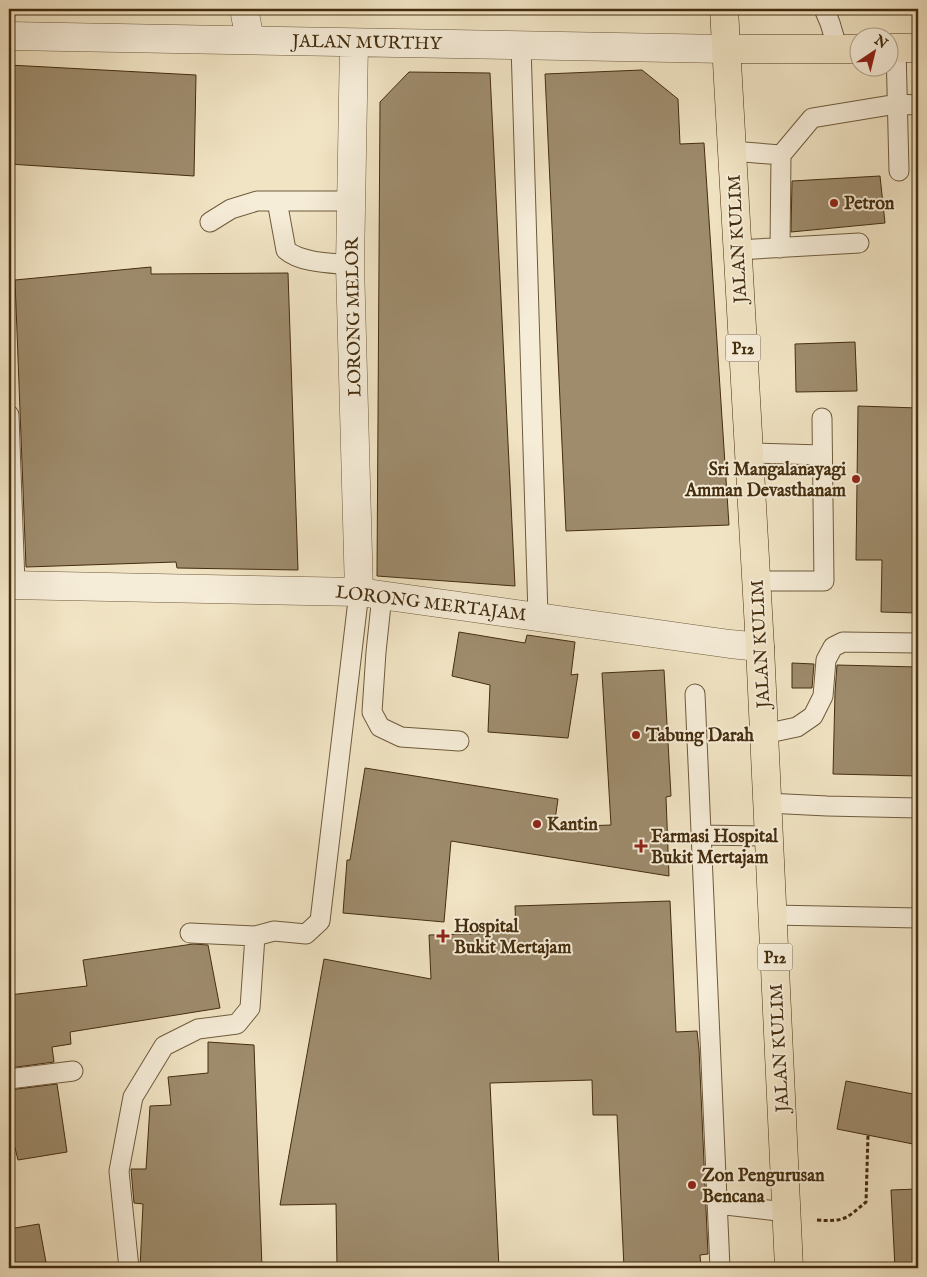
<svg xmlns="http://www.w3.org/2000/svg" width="927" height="1277" font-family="'IM FELL English',serif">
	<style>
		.building { fill: #9e8c6d; stroke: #442d0e }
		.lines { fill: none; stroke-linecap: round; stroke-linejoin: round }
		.service-casing { stroke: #6f5b3c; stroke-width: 21 }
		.minor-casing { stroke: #6f5b3c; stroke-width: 29 }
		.primary-casing { stroke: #442d0e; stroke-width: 29 }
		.path { stroke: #442d0e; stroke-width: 3; stroke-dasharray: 4 2.5; stroke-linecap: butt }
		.service { stroke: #f6edd9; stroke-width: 19 }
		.minor { stroke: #f6edd9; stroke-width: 28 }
		.primary { stroke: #f1e4c4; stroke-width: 28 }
		.poi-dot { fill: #8f2418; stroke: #f6edd9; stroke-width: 2 }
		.labels { text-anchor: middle; stroke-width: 4; stroke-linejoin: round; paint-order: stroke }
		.shield { fill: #f6edd9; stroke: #79674b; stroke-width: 1 }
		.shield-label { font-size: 16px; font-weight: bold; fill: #442d0e }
		.street-label { font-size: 18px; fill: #442d0e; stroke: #f6edd9 }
		.poi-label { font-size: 18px; font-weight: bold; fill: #442d0e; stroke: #f6edd9; text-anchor: start }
	</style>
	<rect width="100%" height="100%" fill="#f1e4c4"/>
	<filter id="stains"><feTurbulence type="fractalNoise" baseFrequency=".004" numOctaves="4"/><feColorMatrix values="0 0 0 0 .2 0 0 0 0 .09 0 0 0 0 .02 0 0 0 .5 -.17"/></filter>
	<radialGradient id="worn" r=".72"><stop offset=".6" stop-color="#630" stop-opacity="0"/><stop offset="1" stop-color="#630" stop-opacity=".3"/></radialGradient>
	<!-- building -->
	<path class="building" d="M 9,65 L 196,75 L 194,176 L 9,164 Z
		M 642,70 L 678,99 L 680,144 L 704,143 L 729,525 L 566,531 L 545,74 Z
		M 409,72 L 490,73 L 515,586 L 377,576 L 380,102 Z
		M 880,176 L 885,223 L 791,232 L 792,181 Z
		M 151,267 L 151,274 L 288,273 L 298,570 L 177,568 L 176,562 L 26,567 L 15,280 Z
		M 855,342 L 857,391 L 796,392 L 795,344 Z
		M 858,406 L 918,408 L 918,613 L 881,612 L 882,560 L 856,560 Z
		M 459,632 L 525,643 L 527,635 L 575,642 L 571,675 L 578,674 L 568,738 L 488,732 L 490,685 L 452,676 Z
		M 792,663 L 814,664 L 812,688 L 792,688 Z
		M 837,665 L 918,667 L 918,776 L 833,774 L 835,692 Z
		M 664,670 L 671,796 L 666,797 L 669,876 L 451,841 L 444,922 L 343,913 L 347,860 L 350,860 L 365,768 L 558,799 L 554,827 L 611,825 L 602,673 Z
		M 670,901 L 676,1032 L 697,1031 L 699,1049 L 708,1254 L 700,1255 L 701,1268 L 624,1268 L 617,1115 L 593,1115 L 592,1080 L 490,1083 L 499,1268 L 337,1268 L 336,1204 L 280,1205 L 324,959 L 431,979 L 429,935 L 516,933 L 515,906 Z
		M 193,944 L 208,945 L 220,1008 L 70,1032 L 71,1044 L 52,1047 L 54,1062 L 9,1068 L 9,995 L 87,986 L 83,960 Z
		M 208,1042 L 254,1045 L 262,1268 L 140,1268 L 143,1204 L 134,1203 L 131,1169 L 146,1169 L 150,1106 L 171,1105 L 168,1077 L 208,1073 Z
		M 846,1081 L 918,1095 L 918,1145 L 837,1129 Z
		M 57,1084 L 67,1152 L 18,1160 L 9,1124 L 9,1090 Z
		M 918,1189 L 918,1268 L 895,1268 L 891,1190 Z
		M 39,1224 L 47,1268 L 9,1268 L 9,1229 Z"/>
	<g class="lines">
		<defs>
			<path id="service" d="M 824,9 L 830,23 L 838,50
				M 521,45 L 538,616
				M 896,48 L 899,171
				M 732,151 L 781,155
				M 277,201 L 286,250 C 301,263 331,263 350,265
				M 210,222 L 231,209 L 257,201 L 351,201
				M 780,248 L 781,155 L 812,118 L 897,104 L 918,105
				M 737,250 L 859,243
				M 9,415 L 15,584
				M 749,453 L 822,455
				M 757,581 L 824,581 L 822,418
				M 382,595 L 376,652 L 372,712 L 380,727 L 401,737 L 459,741
				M 695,694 L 720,1268
				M 764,734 L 797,727 L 813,716 L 823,696 L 826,660 L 833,647 L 843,642 L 918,643
				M 767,803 L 827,806 L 918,808
				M 701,835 L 769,836
				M 773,915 L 918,918
				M 190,933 L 255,936
				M 9,1079 L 73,1071
				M 717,1204 L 786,1212
				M 129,1268 L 119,1171 L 133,1097 L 164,1046 L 198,1029 L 237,1024 L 250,1008 L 255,936 L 274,931 L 306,934 L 320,921 L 359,592"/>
			<path id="minor" d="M 244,9 L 250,40
				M 9,36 L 726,49
				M 354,43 L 350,265 L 359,592
				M 9,585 L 359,592 L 730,644 L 760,647"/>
			<path id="primary" d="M 724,9 L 760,647 L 789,1268
				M 890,48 L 918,48
				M 726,49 L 860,49"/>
		</defs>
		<!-- service casing -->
		<use href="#service" class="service-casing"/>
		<!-- minor casing -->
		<use href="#minor" class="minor-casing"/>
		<!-- primary casing -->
		<use href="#primary" class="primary-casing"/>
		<!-- path -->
		<path class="path" d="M 817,1220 C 844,1222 846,1219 866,1202 L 868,1135"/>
		<!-- service -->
		<use href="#service" class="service"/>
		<!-- minor -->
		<use href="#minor" class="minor"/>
		<!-- primary -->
		<use href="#primary" class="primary"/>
	</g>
	<!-- markers -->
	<g class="poi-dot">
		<circle cx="834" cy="203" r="5"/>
		<circle cx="856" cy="479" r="5"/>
		<circle cx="636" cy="735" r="5"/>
		<circle cx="537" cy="824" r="5"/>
		<path d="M638.5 838.5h5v5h5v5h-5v5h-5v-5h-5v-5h5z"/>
		<path d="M440.5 928.5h5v5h5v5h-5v5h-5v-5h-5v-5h5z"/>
		<circle cx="692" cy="1185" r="5"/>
	</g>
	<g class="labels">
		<!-- shield labels -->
		<g class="shield">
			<rect x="725.5" y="334.5" width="35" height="27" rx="4"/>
			<rect x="757.5" y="943.5" width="35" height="27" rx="4"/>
		</g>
		<g class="shield-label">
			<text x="743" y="354">P12</text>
			<text x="775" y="963">P12</text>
		</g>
		<!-- street labels -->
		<g class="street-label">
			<text transform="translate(367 42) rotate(1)" y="6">JALAN MURTHY</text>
			<text transform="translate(737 239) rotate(-93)" y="6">JALAN KULIM</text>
			<text transform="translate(353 317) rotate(-91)" y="6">LORONG MELOR</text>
			<text transform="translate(431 603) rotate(7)" y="6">LORONG MERTAJAM</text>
			<text transform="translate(760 644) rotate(-93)" y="6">JALAN KULIM</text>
			<text transform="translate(779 1048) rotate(-93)" y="6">JALAN KULIM</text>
		</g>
		<!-- poi labels -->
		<g class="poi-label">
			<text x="844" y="209">Petron</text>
			<text x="846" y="475" text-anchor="end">Sri Mangalanayagi<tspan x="846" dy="21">Amman Devasthanam</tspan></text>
			<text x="646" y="741">Tabung Darah</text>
			<text x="547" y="830">Kantin</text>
			<text x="651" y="842">Farmasi Hospital<tspan x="651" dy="21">Bukit Mertajam</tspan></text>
			<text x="454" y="932">Hospital<tspan x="454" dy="21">Bukit Mertajam</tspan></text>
			<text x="702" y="1181">Zon Pengurusan<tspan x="702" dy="21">Bencana</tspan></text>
		</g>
	</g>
	<!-- margin -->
	<rect width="927" height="1277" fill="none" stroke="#f1e4c4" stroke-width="30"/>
	<rect x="10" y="10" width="907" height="1257" fill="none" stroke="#442d0e" stroke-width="2.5"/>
	<rect x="15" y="15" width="897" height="1247" fill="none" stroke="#442d0e"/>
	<!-- north arrow -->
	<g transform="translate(874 52) rotate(35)"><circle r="24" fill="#f6edd9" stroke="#afa088"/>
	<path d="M0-4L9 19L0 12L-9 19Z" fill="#8f2418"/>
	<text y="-8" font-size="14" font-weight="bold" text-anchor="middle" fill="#442d0e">N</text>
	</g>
	<rect width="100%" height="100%" filter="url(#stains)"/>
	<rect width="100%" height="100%" fill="url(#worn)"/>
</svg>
